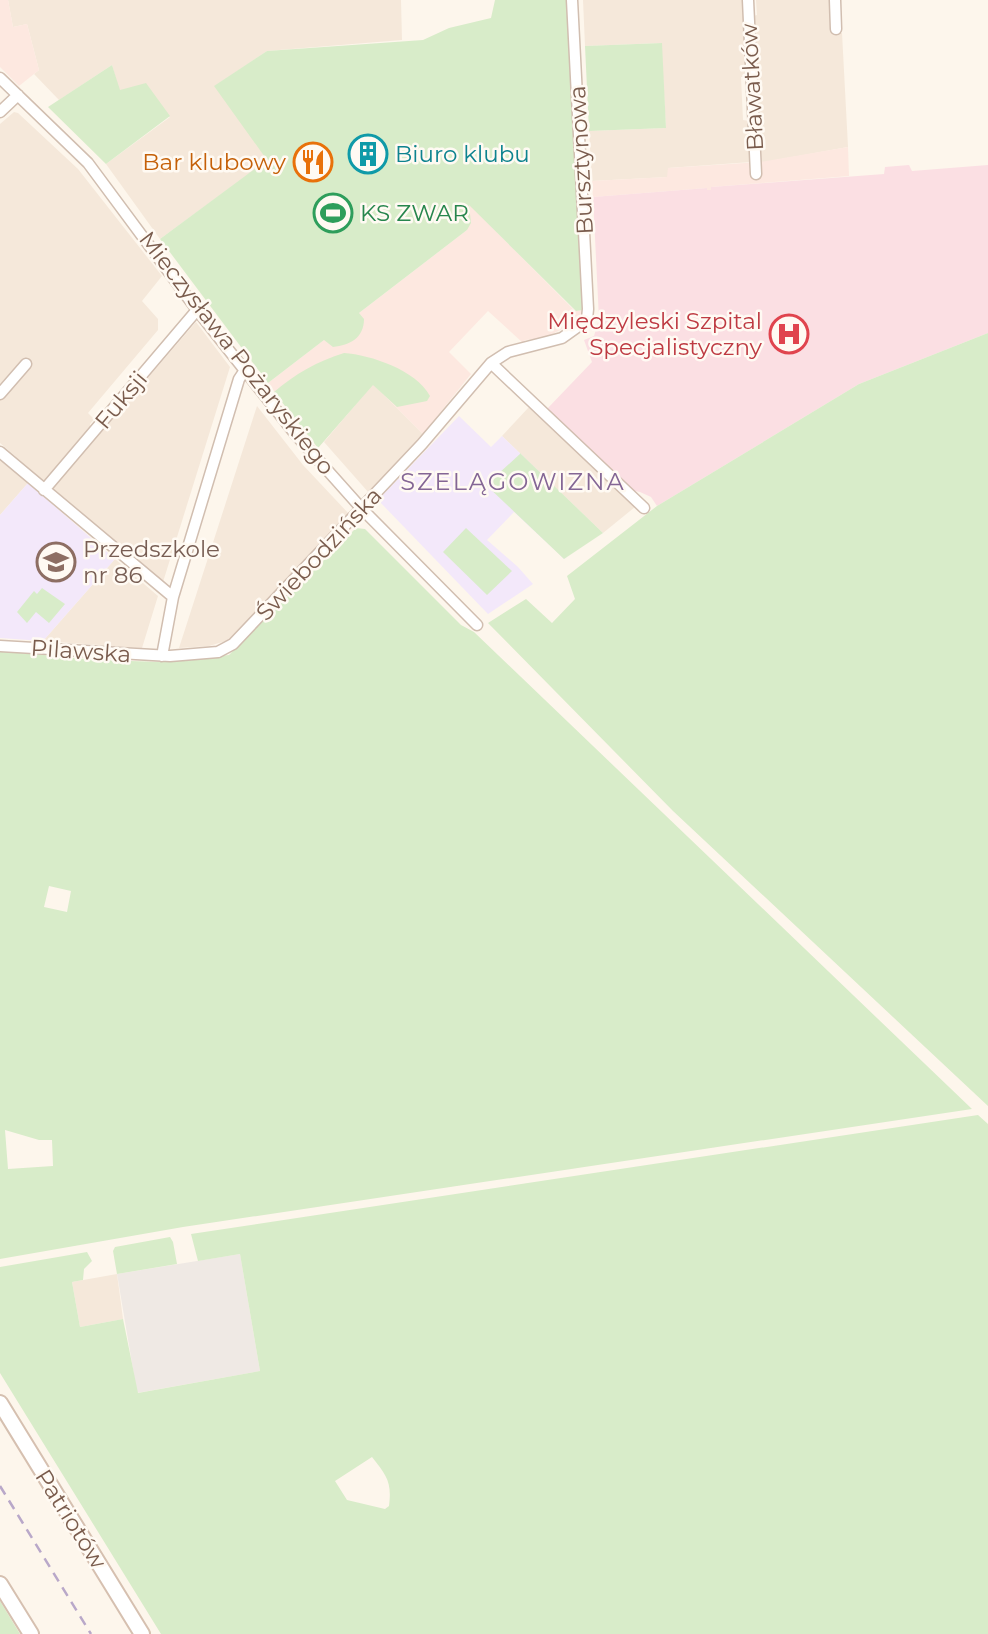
<svg xmlns="http://www.w3.org/2000/svg" width="988" height="1634" font-family="Montserrat,sans-serif">
	<style>
		.residential { fill: #f5e8da }
		.commercial { fill: #fde8e0 }
		.industrial { fill: #efe9e4 }
		.education { fill: #f3e8fa }
		.medical { fill: #fbdfe3 }
		.green { fill: #d8ecc9; fill-rule: evenodd }
		.lines { fill: none; stroke-linecap: round; stroke-linejoin: round }
		.street-casing { stroke: #d1beb0; stroke-width: 13 }
		.secondary-casing { stroke: #d6c0b0; stroke-width: 18 }
		.street { stroke: #fff; stroke-width: 10 }
		.secondary { stroke: #fff; stroke-width: 14 }
		.rail { stroke: #b9a8c9; stroke-width: 2.5; stroke-dasharray: 10 7; stroke-linecap: butt }
		.labels { text-anchor: middle; stroke-width: 5; stroke-linejoin: round; paint-order: stroke }
		.street-label { font-size: 23px; fill: #7a5c4d; stroke: #fffaf3 }
		.culture-label { font-size: 23px; fill: #0d838f; stroke: #fffaf3; text-anchor: start }
		.food-label { font-size: 23px; fill: #c56008; stroke: #fffaf3; text-anchor: end }
		.leisure-label { font-size: 23px; fill: #27864d; stroke: #fffaf3; text-anchor: start }
		.health-label { font-size: 23px; fill: #be3a42; stroke: #fffaf3; text-anchor: end }
		.education-label { font-size: 23px; fill: #785e54; stroke: #fffaf3; text-anchor: start }
		.neighbourhood-label { font-size: 24px; letter-spacing: 2px; fill: #846695; stroke: #fffaf3 }
	</style>
	<rect width="100%" height="100%" fill="#fdf6ec"/>
	<!-- residential -->
	<path class="residential" d="M 8,0 L 401,0 L 402,40 L 267,51 L 215,86 L 268,160 L 160,239 L 106,164 L 170,117 L 119,90 L 112,65 L 59,100 L 34,74 L 39,70 L 27,24 L 13,27 Z
		M 583,0 L 743,0 L 746,77 L 741,77 L 743,120 L 749,121 L 751,162 L 668,168 L 668,177 L 592,181 L 589,131 L 666,128 L 661,43 L 585,46 Z
		M 756,0 L 829,0 L 830,12 L 836,33 L 842,33 L 848,147 L 759,163 L 753,16 L 757,15 Z
		M 14,112 L 18,113 L 78,169 L 162,276 L 142,301 L 158,319 L 158,330 L 88,413 L 94,419 L 90,424 L 90,428 L 44,481 L 0,443 L 0,400 L 29,367 L 22,360 L 0,384 L 0,124 Z
		M 196,322 L 230,367 L 163,582 L 53,488 Z
		M 373,384 L 423,434 L 369,493 L 324,442 Z
		M 257,406 L 303,465 L 349,514 L 229,640 L 209,646 L 179,648 Z
		M 529,407 L 635,507 L 603,533 L 502,436 Z
		M 0,459 L 28,483 L 0,515 Z
		M 115,559 L 158,596 L 142,648 L 43,641 Z
		M 117,1274 L 123,1319 L 80,1327 L 72,1282 Z"/>
	<!-- commercial -->
	<path class="commercial" d="M 0,0 L 8,0 L 13,27 L 27,24 L 39,70 L 19,86 L 0,67 Z
		M 848,147 L 849,176 L 711,187 L 711,190 L 707,190 L 707,188 L 593,197 L 592,181 L 667,177 L 668,168 L 760,162 Z
		M 469,204 L 575,311 L 583,310 L 577,321 L 545,338 L 525,340 L 523,343 L 488,311 L 449,352 L 471,374 L 423,434 L 373,384 L 318,448 L 268,383 L 467,230 Z"/>
	<!-- industrial -->
	<path class="industrial" d="M 240,1254 L 260,1371 L 137,1393 L 117,1274 Z"/>
	<!-- education -->
	<path class="education" d="M 459,416 L 491,447 L 502,436 L 553,485 L 567,557 L 564,559 L 558,553 L 514,512 L 487,540 L 518,567 L 533,584 L 488,614 L 378,500 Z
		M 28,483 L 115,559 L 43,641 L 0,638 L 0,515 Z"/>
	<!-- medical -->
	<path class="medical" d="M 909,165 L 912,171 L 988,165 L 988,333 L 859,384 L 657,506 L 651,497 L 640,492 L 630,490 L 546,410 L 592,362 L 584,340 L 594,336 L 599,319 L 593,197 L 707,188 L 707,190 L 711,190 L 711,187 L 884,174 L 885,167 Z"/>
	<!-- green -->
	<path class="green" d="M 495,0 L 568,0 L 583,310 L 576,311 L 469,205 L 471,223 L 467,230 L 359,313 L 364,319 C 364,338 350,345 333,347 L 324,340 L 268,383 L 160,239 L 267,160 L 214,86 L 267,51 L 423,40 L 449,28 L 491,18 Z
		M 662,43 L 666,128 L 589,131 L 585,46 Z
		M 112,65 L 120,90 L 146,83 L 170,116 L 106,164 L 48,107 Z
		M 988,333 L 988,1106 L 673,811 L 488,623 L 526,599 L 552,623 L 575,599 L 567,576 L 657,506 L 859,384 Z
		M 344,353 C 371,355 416,370 430,396 L 427,401 L 397,407 L 373,385 L 318,448 L 274,392 C 295,374 318,361 344,353 Z
		M 521,453 L 521,454 L 603,533 L 564,559 L 486,485 Z
		M 356,528 L 365,529 L 461,625 L 474,632 L 972,1109 L 183,1227 L 0,1259 L 0,651 L 97,660 L 164,662 L 229,655 ZM 49,886 L 71,891 L 67,912 L 44,907 ZM 5,1130 L 39,1140 L 52,1140 L 53,1166 L 8,1169 Z
		M 466,528 L 512,571 L 487,595 L 443,552 Z
		M 42,588 L 65,604 L 49,623 L 36,612 L 27,623 L 17,612 L 34,591 L 37,594 Z
		M 978,1115 L 988,1124 L 988,1634 L 161,1634 L 0,1373 L 0,1267 L 87,1252 L 92,1261 L 84,1269 L 83,1280 L 72,1282 L 80,1327 L 123,1319 L 138,1393 L 260,1371 L 240,1254 L 198,1261 L 191,1234 ZM 372,1457 C 387,1476 392,1482 389,1506 L 385,1509 L 347,1500 L 335,1481 Z
		M 170,1237 L 173,1242 L 177,1264 L 117,1274 L 113,1251 L 115,1247 Z
		M 0,1601 L 20,1634 L 0,1634 Z"/>
	<g class="lines">
		<defs>
			<path id="street" d="M 748,0 L 756,174
				M 835,0 L 836,29
				M 0,78 L 88,163 L 197,310 L 296,435 L 362,509 L 477,625
				M 0,112 L 18,95
				M 491,363 L 644,508
				M 0,394 L 26,364
				M 0,452 L 173,597
				M 44,490 L 197,310
				M 0,646 L 170,656 L 218,652 L 233,644 L 422,444 L 491,363 L 508,352 L 562,338 L 583,323 L 587,319 L 588,309 L 572,0
				M 162,656 L 173,597 L 239,379 L 245,370"/>
			<path id="secondary" d="M 0,1403 L 142,1634
				M 0,1584 L 31,1634"/>
		</defs>
		<!-- street casing -->
		<use href="#street" class="street-casing"/>
		<!-- secondary casing -->
		<use href="#secondary" class="secondary-casing"/>
		<!-- street -->
		<use href="#street" class="street"/>
		<!-- secondary -->
		<use href="#secondary" class="secondary"/>
		<!-- rail -->
		<path class="rail" d="M 0,1486 L 91,1634"/>
	</g>
	<!-- icons -->
	<defs>
		<symbol id="building-ring" viewBox="-11 -11 22 22"><circle r="9.5" fill="#fffaf3" stroke="#0f9aa8" stroke-width="1.5"/><path d="M-4-6H4V6H1V3H-1V6H-4ZM-2.5-4.3h1.7v1.8h-1.7ZM.8-4.3h1.7v1.8H.8ZM-2.5-1h1.7V.8h-1.7ZM.8-1h1.7V.8H.8Z" fill="#0f9aa8"/></symbol>
		<symbol id="restaurant-ring" viewBox="-11 -11 22 22"><circle r="9.5" fill="#fffaf3" stroke="#e8710a" stroke-width="1.5"/><path d="M-5-6h1v4h1v-4h1v4h1v-4h1v5L-1.5 .5V6h-2V.5L-5-1ZM5-6V6H3V1.5H1.5Q1.5-4 5-6Z" fill="#e8710a"/></symbol>
		<symbol id="stadium-ring" viewBox="-11 -11 22 22"><circle r="9.5" fill="#fffaf3" stroke="#2e9e5b" stroke-width="1.5"/><path d="M0-5a6.5 5 0 1 0 0 10a6.5 5 0 1 0 0-10ZM-3.5-1.8h7v3.6h-7Z" fill="#2e9e5b"/></symbol>
		<symbol id="hospital-ring" viewBox="-11 -11 22 22"><circle r="9.5" fill="#fffaf3" stroke="#e0444e" stroke-width="1.5"/><path d="M-5-5h3v3.5h4V-5h3V5h-3V1.5h-4V5h-3Z" fill="#e0444e"/></symbol>
		<symbol id="school-ring" viewBox="-11 -11 22 22"><circle r="9.5" fill="#fffaf3" stroke="#8d6e63" stroke-width="1.5"/><path d="M0-5L7-2L0 1L-7-2ZM-4 1L0 2.5L4 1V4Q0 6-4 4Z" fill="#8d6e63"/></symbol>
	</defs>
	<g fill-rule="evenodd">
		<use href="#building-ring" x="346" y="132" width="44" height="44"/>
		<use href="#restaurant-ring" x="291" y="140" width="44" height="44"/>
		<use href="#stadium-ring" x="311" y="191" width="44" height="44"/>
		<use href="#hospital-ring" x="767" y="312" width="44" height="44"/>
		<use href="#school-ring" x="34" y="540" width="44" height="44"/>
	</g>
	<g class="labels">
		<!-- street labels -->
		<g class="street-label">
			<text transform="translate(752 87) rotate(-93)" y="8">Bławatków</text>
			<text transform="translate(581 160) rotate(-93)" y="8">Bursztynowa</text>
			<text transform="translate(237 353) rotate(52)" y="8">Mieczysława Pożaryskiego</text>
			<text transform="translate(121 400) rotate(-50)" y="8">Fuksji</text>
			<text transform="translate(319 554) rotate(-47)" y="8">Świebodzińska</text>
			<text transform="translate(81 651) rotate(4)" y="8">Pilawska</text>
			<text transform="translate(71 1519) rotate(58)" y="8">Patriotów</text>
		</g>
		<!-- culture labels -->
		<g class="culture-label">
			<text x="395" y="162">Biuro klubu</text>
		</g>
		<!-- food labels -->
		<g class="food-label">
			<text x="286" y="170">Bar klubowy</text>
		</g>
		<!-- leisure labels -->
		<g class="leisure-label">
			<text x="360" y="221">KS ZWAR</text>
		</g>
		<!-- health labels -->
		<g class="health-label">
			<text x="762" y="329">Międzyleski Szpital<tspan x="762" dy="26">Specjalistyczny</tspan></text>
		</g>
		<!-- education labels -->
		<g class="education-label">
			<text x="83" y="557">Przedszkole<tspan x="83" dy="26">nr 86</tspan></text>
		</g>
		<!-- neighbourhood labels -->
		<g class="neighbourhood-label">
			<text x="513" y="490">SZELĄGOWIZNA</text>
		</g>
	</g>
</svg>
